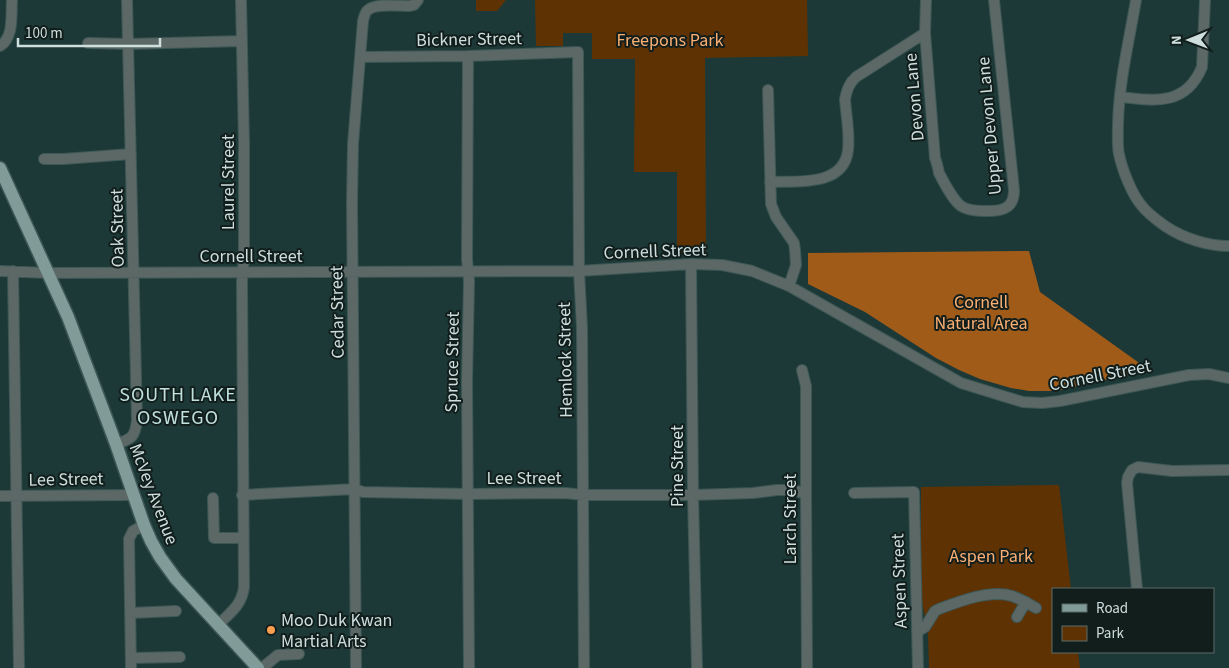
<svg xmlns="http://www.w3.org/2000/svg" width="1229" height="668" font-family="'Source Sans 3',sans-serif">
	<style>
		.green { fill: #5f3204 }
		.forest { fill: #a05b19 }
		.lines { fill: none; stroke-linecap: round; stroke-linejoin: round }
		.minor-casing { stroke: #3d5755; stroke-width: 12 }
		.major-casing { stroke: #3d5755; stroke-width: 15 }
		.minor { stroke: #5b6866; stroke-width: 10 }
		.major { stroke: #819b98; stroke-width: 12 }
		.poi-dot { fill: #fb9e50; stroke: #111e1c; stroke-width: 2 }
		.labels { text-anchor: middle; stroke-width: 4; stroke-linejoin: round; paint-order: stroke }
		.street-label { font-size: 18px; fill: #cededc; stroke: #111e1c }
		.park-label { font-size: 18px; fill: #fbaf73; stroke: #111e1c }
		.poi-label { font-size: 18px; fill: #cededc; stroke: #111e1c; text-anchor: start }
		.quarter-label { font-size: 20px; letter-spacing: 1px; fill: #c0e0dd; stroke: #111e1c }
	</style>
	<rect width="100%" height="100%" fill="#1d3937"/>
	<!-- green -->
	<path class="green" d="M 476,0 L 506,0 L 497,11 L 476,11 Z
		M 535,0 L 807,0 L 808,56 L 705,58 L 706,253 L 677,254 L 677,172 L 634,172 L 635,59 L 592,59 L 592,33 L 563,33 L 563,46 L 536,46 Z
		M 1059,485 L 1071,589 L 1053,589 L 1053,652 L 1078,652 L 1080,668 L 929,668 L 928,635 L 921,596 L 921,487 Z"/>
	<!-- forest -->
	<path class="forest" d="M 1029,251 L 1040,292 L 1149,370 L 1056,391 L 1029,391 L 1011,388 L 980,379 L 959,370 L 936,358 L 865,312 L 808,284 L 808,253 Z"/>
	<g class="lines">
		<defs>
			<path id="minor" d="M 926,0 L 925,33 L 935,158 C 937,163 938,168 939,173 C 943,181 954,201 961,206 C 969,212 999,213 1007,207 C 1013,203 1014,197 1014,190 L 994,0
				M 1136,0 C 1129,41 1119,82 1118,124 C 1118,134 1117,145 1119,154 C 1122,169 1132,195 1142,206 C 1148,214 1157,220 1165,226 C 1183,238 1207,246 1229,246
				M 88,43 L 129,44 L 242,41
				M 0,46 C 14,38 11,15 12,0
				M 468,56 L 467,259 L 469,281 L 467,381 L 469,668
				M 360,57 L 468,56 L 578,52 L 579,271 L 582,328 L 584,668
				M 768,90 L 771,204 L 776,217 L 794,243 L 795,250 L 796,265 L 789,286
				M 1120,97 C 1155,101 1186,106 1202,67 L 1205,0
				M 44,159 L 63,159 L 131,154
				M 770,182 C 797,181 844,187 848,150 C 850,133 846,115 845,99 C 847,90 849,83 856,77 L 925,33
				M 691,264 L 693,495 L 697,668
				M 0,271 L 48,273 L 579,271 L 691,264 L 722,265 L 752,271 L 789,286 L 961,383 L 1003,396 L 1023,402 L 1042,403 L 1060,401 L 1189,375 L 1209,374 L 1229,378
				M 13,271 L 19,668
				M 802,370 L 806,386 L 806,494 L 807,668
				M 116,444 C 132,439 135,437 137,420 L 127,0
				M 854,493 L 914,492 L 918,668
				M 242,495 L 355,489 L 363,492 L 469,494 L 565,493 L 583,495 L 693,495 L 753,493 L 777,490 L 794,490 L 806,494
				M 0,496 L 133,495
				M 213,498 L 214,538 L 243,538
				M 1137,589 L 1127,483 L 1128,477 L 1132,470 L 1138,467 L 1172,471 L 1229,470
				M 130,613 L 176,611
				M 1017,617 L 1026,602
				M 218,625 C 230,613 242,605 244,587 L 242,282 L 244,256 L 244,143 L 241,0
				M 917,632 L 925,627 L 935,611 L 939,609 C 960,601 991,589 1012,596 C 1021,599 1029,604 1036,608
				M 131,658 L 180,657
				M 131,668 L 129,539 L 133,531 L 144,525
				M 262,668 L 278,655 L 299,654
				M 356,668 L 352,203 L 353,144 L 363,21 C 364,17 365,12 368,10 C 375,3 400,6 410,6 L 414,5 L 418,0"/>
			<path id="major" d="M 0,168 L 68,317 L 116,444 L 144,525 L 151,541 L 160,557 L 176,579 L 258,668"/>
		</defs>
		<!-- minor casing -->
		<use href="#minor" class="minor-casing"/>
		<!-- major casing -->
		<use href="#major" class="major-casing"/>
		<!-- minor -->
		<use href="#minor" class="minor"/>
		<!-- major -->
		<use href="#major" class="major"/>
	</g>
	<!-- markers -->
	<circle class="poi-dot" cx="271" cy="630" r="5"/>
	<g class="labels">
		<!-- street labels -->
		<g class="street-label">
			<text transform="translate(469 39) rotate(-1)" y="6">Bickner Street</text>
			<text transform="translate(914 97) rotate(-95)" y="6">Devon Lane</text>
			<text transform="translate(989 126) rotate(-95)" y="6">Upper Devon Lane</text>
			<text transform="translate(228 182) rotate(-90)" y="6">Laurel Street</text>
			<text transform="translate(117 228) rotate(-91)" y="6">Oak Street</text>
			<text transform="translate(655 251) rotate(-2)" y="6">Cornell Street</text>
			<text x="251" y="262">Cornell Street</text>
			<text transform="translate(337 312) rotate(-91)" y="6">Cedar Street</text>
			<text transform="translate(565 360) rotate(-91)" y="6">Hemlock Street</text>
			<text transform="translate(452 362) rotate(-89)" y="6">Spruce Street</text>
			<text transform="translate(1100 375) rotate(-11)" y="6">Cornell Street</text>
			<text transform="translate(677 466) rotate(-90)" y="6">Pine Street</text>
			<text x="524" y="484">Lee Street</text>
			<text transform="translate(66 479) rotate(-1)" y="6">Lee Street</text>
			<text transform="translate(154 494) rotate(69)" y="6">McVey Avenue</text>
			<text transform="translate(790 519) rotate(-90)" y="6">Larch Street</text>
			<text transform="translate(899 581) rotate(-92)" y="6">Aspen Street</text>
		</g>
		<!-- park labels -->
		<g class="park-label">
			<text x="670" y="46">Freepons Park</text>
			<text x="981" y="308">Cornell<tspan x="981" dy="21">Natural Area</tspan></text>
			<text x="991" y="562">Aspen Park</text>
		</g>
		<!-- poi labels -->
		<g class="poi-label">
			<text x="281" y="626">Moo Duk Kwan<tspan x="281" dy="21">Martial Arts</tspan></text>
		</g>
		<!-- quarter labels -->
		<g class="quarter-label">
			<text x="178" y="401">SOUTH LAKE<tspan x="178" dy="23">OSWEGO</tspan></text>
		</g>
	</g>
	<!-- legend -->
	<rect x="1052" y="588" width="162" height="65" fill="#111e1c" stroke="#5d6b69"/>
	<rect x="1062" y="604" width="25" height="8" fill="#819b98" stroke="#5d6b69"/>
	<text x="1096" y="613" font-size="15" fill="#cededc">Road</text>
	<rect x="1062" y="626" width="25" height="15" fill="#5f3204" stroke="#5d6b69"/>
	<text x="1096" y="638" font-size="15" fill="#cededc">Park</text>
	<!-- north arrow -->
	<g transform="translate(1189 40) rotate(269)" stroke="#111e1c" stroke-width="4" paint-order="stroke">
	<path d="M0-4L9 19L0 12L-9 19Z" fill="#cededc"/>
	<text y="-8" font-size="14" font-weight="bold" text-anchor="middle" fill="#cededc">N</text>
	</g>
	<!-- scale -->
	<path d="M18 38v8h142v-8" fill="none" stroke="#cededc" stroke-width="2.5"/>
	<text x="25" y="38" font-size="15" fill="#cededc" stroke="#111e1c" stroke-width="4" paint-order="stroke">100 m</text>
</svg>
